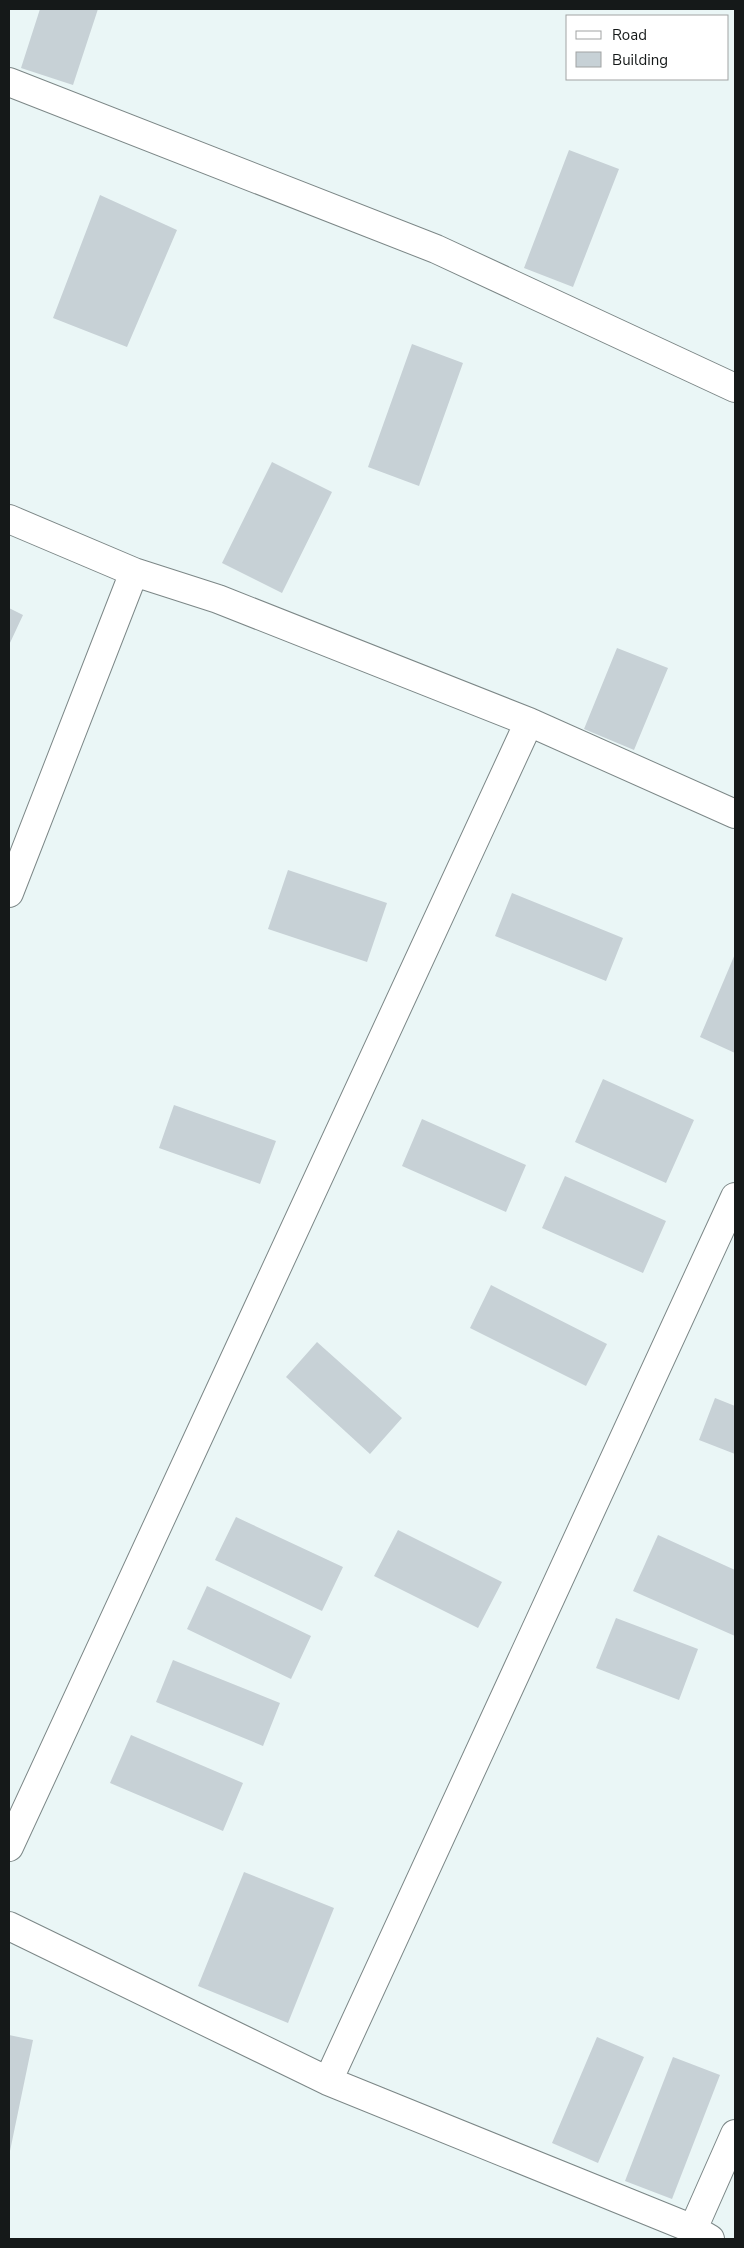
<svg xmlns="http://www.w3.org/2000/svg" width="744" height="2248" font-family="'Nunito Sans',sans-serif">
	<style>
		.building { fill: #c7d1d6 }
		.lines { fill: none; stroke-linecap: round; stroke-linejoin: round }
		.minor-casing { stroke: #7c8787; stroke-width: 30 }
		.minor { stroke: #fff; stroke-width: 28 }
	</style>
	<rect width="100%" height="100%" fill="#eaf6f6"/>
	<!-- building -->
	<path class="building" d="M 40,9 L 98,9 L 73,85 L 21,68 Z
		M 569,150 L 619,169 L 573,287 L 524,268 Z
		M 100,195 L 177,230 L 127,347 L 53,318 Z
		M 412,344 L 463,363 L 419,486 L 368,467 Z
		M 272,462 L 332,492 L 282,593 L 222,563 Z
		M 9,608 L 23,615 L 9,645 Z
		M 617,648 L 668,668 L 634,750 L 584,729 Z
		M 288,870 L 387,903 L 367,962 L 268,929 Z
		M 512,893 L 623,938 L 606,981 L 495,936 Z
		M 735,954 L 735,1053 L 700,1037 Z
		M 603,1079 L 694,1120 L 666,1183 L 575,1142 Z
		M 174,1105 L 276,1141 L 260,1184 L 159,1148 Z
		M 422,1119 L 526,1165 L 506,1212 L 402,1166 Z
		M 565,1176 L 666,1221 L 643,1273 L 542,1228 Z
		M 491,1285 L 607,1344 L 586,1386 L 470,1328 Z
		M 317,1342 L 402,1418 L 370,1454 L 286,1377 Z
		M 715,1398 L 735,1406 L 735,1454 L 699,1440 Z
		M 236,1517 L 343,1567 L 322,1611 L 215,1560 Z
		M 398,1530 L 502,1582 L 478,1628 L 374,1576 Z
		M 658,1535 L 735,1570 L 735,1636 L 633,1591 Z
		M 207,1586 L 311,1636 L 291,1679 L 187,1629 Z
		M 616,1618 L 698,1649 L 679,1700 L 596,1668 Z
		M 173,1660 L 280,1703 L 263,1746 L 156,1702 Z
		M 131,1735 L 243,1783 L 223,1831 L 110,1783 Z
		M 244,1872 L 334,1908 L 288,2023 L 198,1986 Z
		M 9,2035 L 33,2040 L 10,2151 L 9,2151 Z
		M 597,2037 L 644,2057 L 598,2163 L 552,2143 Z
		M 673,2057 L 720,2075 L 672,2199 L 625,2181 Z"/>
	<g class="lines">
		<defs>
			<path id="minor" d="M 9,82 L 436,249 L 735,388
				M 9,519 L 134,572
				M 9,893 L 134,572 L 218,599 L 529,722 L 735,814
				M 9,1847 L 529,722
				M 9,1926 L 328,2081 L 693,2229 L 710,2239
				M 328,2081 L 735,1197
				M 693,2229 L 735,2134"/>
		</defs>
		<!-- minor casing -->
		<use href="#minor" class="minor-casing"/>
		<!-- minor -->
		<use href="#minor" class="minor"/>
	</g>
	<!-- border -->
	<rect width="744" height="2248" fill="none" stroke="#151919" stroke-width="20"/>
	<!-- legend -->
	<rect x="566" y="15" width="162" height="65" fill="#ffffff" stroke="#a1a3a3"/>
	<rect x="576" y="31" width="25" height="8" fill="#ffffff" stroke="#a1a3a3"/>
	<text x="612" y="40" font-size="15" fill="#151919">Road</text>
	<rect x="576" y="52" width="25" height="15" fill="#c7d1d6" stroke="#a1a3a3"/>
	<text x="612" y="65" font-size="15" fill="#151919">Building</text>
</svg>
